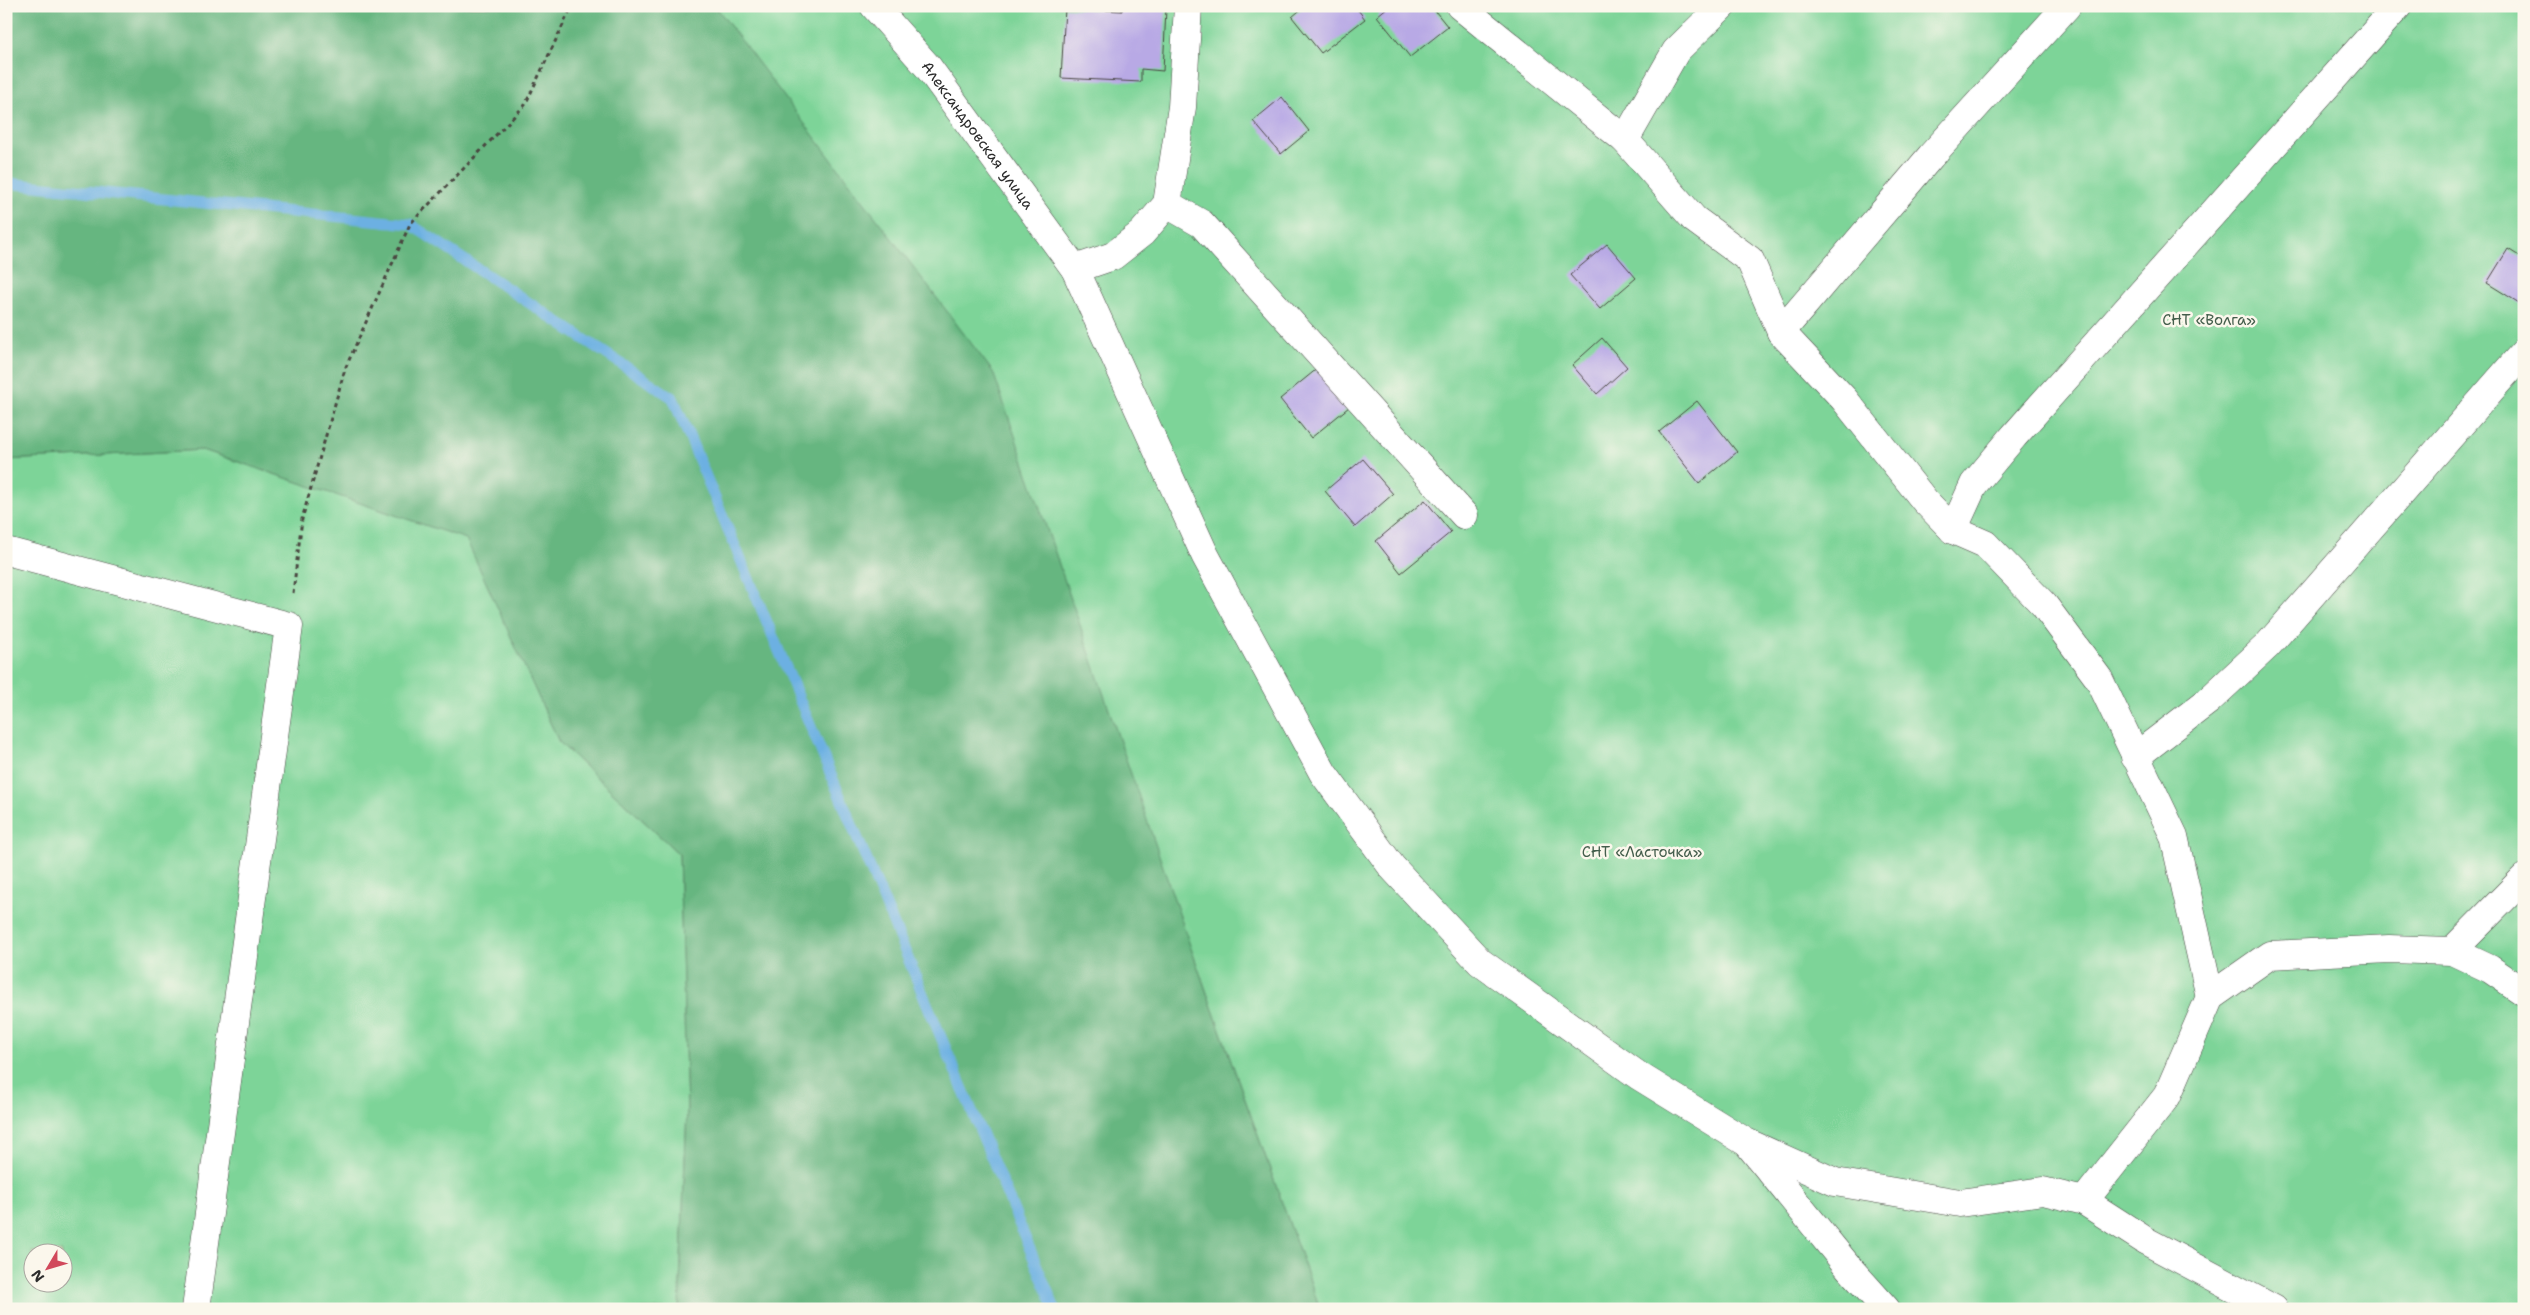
<svg xmlns="http://www.w3.org/2000/svg" width="2530" height="1315" font-family="'Shantell Sans',sans-serif">
	<style>
		.green { fill: #7dd498; stroke: #548062; fill-rule: evenodd }
		.forest { fill: #66b680; stroke: #487056 }
		.lines { fill: none; stroke-linecap: round; stroke-linejoin: round }
		.stream { stroke: #6cb0e2; stroke-width: 11 }
		.building { fill: #b8a9e5 }
		.minor-casing { stroke: #484641; stroke-width: 29 }
		.path { stroke: #484641; stroke-width: 3; stroke-dasharray: 4 4; stroke-linecap: butt }
		.minor { stroke: #fff; stroke-width: 28 }
		.labels { text-anchor: middle; stroke-width: 5; stroke-linejoin: round; paint-order: stroke }
		.street-label { font-size: 15px; fill: #2b2b2b; stroke: #fbf7ec }
		.park-label { font-size: 15px; fill: #445e4c; stroke: #fbf7ec }
	</style>
	<rect width="100%" height="100%" fill="#fbf7ec"/>
	<filter id="ink" filterUnits="userSpaceOnUse"><feTurbulence type="fractalNoise" baseFrequency=".02" numOctaves="2"/><feDisplacementMap in="SourceGraphic" scale="10" xChannelSelector="R" yChannelSelector="G"/><feConvolveMatrix kernelMatrix="1 2 1 2 8 2 1 2 1" color-interpolation-filters="sRGB"/></filter>
	<filter id="wash" filterUnits="userSpaceOnUse"><feTurbulence type="fractalNoise" baseFrequency=".0096" numOctaves="4" result="noise"/><feDisplacementMap in="SourceGraphic" scale="20" xChannelSelector="R" yChannelSelector="G"/><feGaussianBlur stdDeviation="1.12" result="paint"/><feColorMatrix in="noise" values="0 0 0 0 0 0 0 0 0 0 0 0 0 0 0 0 0 1.4 0 .05"/><feComposite in="paint" operator="in"/></filter>
	<g filter="url(#wash)">
		<rect width="100%" height="100%" fill="#eddebb"/>
		<!-- green -->
		<path class="green" d="M 715,6 L 2524,6 L 2524,1309 L 1320,1309 L 1193,954 Z
			M 203,450 L 467,539 L 559,742 L 679,854 L 687,1109 L 679,1309 L 6,1309 L 6,460 ZM 32,1252 L 62,1252 L 62,1282 L 32,1282 Z"/>
		<!-- forest -->
		<path class="forest" d="M 6,6 L 716,7 L 993,372 L 1193,954 L 1320,1309 L 679,1309 L 687,1109 L 679,854 L 559,742 L 466,539 L 203,450 L 6,460 Z"/>
		<g class="lines">
			<!-- stream -->
			<path class="stream" d="M 6,183 L 410,224 L 673,398 L 1055,1309"/>
		</g>
		<g id="blocks">
			<!-- building -->
			<path class="building" d="M 1122,6 L 1152,6 L 1152,8 L 1166,9 L 1163,71 L 1141,69 L 1141,82 L 1061,78 L 1065,8 L 1122,11 Z
				M 1305,6 L 1355,6 L 1365,19 L 1321,53 L 1292,17 Z
				M 1389,6 L 1431,6 L 1448,27 L 1410,57 L 1377,16 Z
				M 1282,97 L 1309,131 L 1281,154 L 1253,121 Z
				M 1607,244 L 1636,278 L 1600,309 L 1570,275 Z
				M 2508,249 L 2524,259 L 2524,306 L 2487,283 Z
				M 1602,338 L 1627,367 L 1597,394 L 1572,365 Z
				M 1318,368 L 1349,407 L 1311,438 L 1280,399 Z
				M 1697,401 L 1737,452 L 1699,483 L 1659,432 Z
				M 1363,459 L 1393,494 L 1355,527 L 1325,491 Z
				M 1425,500 L 1451,532 L 1401,573 L 1376,541 Z"/>
		</g>
	</g>
	<g filter="url(#ink)">
		<use href="#blocks" fill-opacity="0" stroke="#484641" stroke-width="1"/>
		<g class="lines">
			<defs>
				<g id="minor">
					<path id="s1" d="M 874,6 L 928,67 L 1075,269 L 1205,555 L 1323,773 L 1392,867 L 1480,962 L 1639,1076 L 1746,1142 L 1835,1182 L 1960,1203 L 2043,1191 L 2084,1201 L 2167,1096 L 2210,997 L 2174,836 L 2099,679 L 2044,605 L 1985,544 L 1953,530 L 1925,501 L 1844,399 L 1781,332 L 1750,260 L 1694,219 L 1625,140 L 1460,6"/>
					<path d="M 1625,140 L 1676,51 L 1722,6"/>
					<path d="M 1167,204 L 1202,224 L 1464,515"/>
					<path d="M 1075,269 L 1113,256 L 1142,233 L 1167,204 L 1182,107 L 1188,6"/>
					<path d="M 1781,332 L 1931,156 L 2067,6"/>
					<path d="M 1953,530 L 1974,484 L 2014,436 L 2398,6"/>
					<path d="M 6,551 L 289,626 L 196,1309"/>
					<path d="M 2135,757 L 2208,701 L 2267,646 L 2524,352"/>
					<path d="M 2452,951 L 2524,878"/>
					<path d="M 2210,997 L 2270,955 L 2389,949 L 2452,951 L 2490,969 L 2524,992"/>
					<path d="M 1749,1145 L 1850,1269 L 1886,1309"/>
					<path d="M 2084,1201 L 2146,1241 L 2274,1309"/>
				</g>
			</defs>
			<!-- minor casing -->
			<use href="#minor" class="minor-casing"/>
			<!-- path -->
			<path class="path" d="M 293,593 L 302,519 L 345,369 L 410,224 L 525,105 L 572,6"/>
			<!-- minor -->
			<use href="#minor" class="minor"/>
		</g>
	</g>
	<g class="labels">
		<!-- street labels -->
		<g class="street-label">
			<text dy="5" stroke="none"><textPath href="#s1" startOffset="166">Александровская улица</textPath></text>
		</g>
		<!-- park labels -->
		<g class="park-label">
			<text x="2209" y="325">СНТ «Волга»</text>
			<text x="1642" y="857">СНТ «Ласточка»</text>
		</g>
	</g>
	<!-- margin -->
	<rect width="2530" height="1315" fill="none" stroke="#fbf7ec" stroke-width="25"/>
	<!-- north arrow -->
	<g transform="translate(48 1268) rotate(232)"><circle r="24" fill="#fbf7ec" stroke="#a8a59f"/>
	<path d="M0-4L9 19L0 12L-9 19Z" fill="#d1495b"/>
	<text y="-8" font-size="14" font-weight="bold" text-anchor="middle" fill="#2b2b2b">N</text>
	</g>
</svg>
